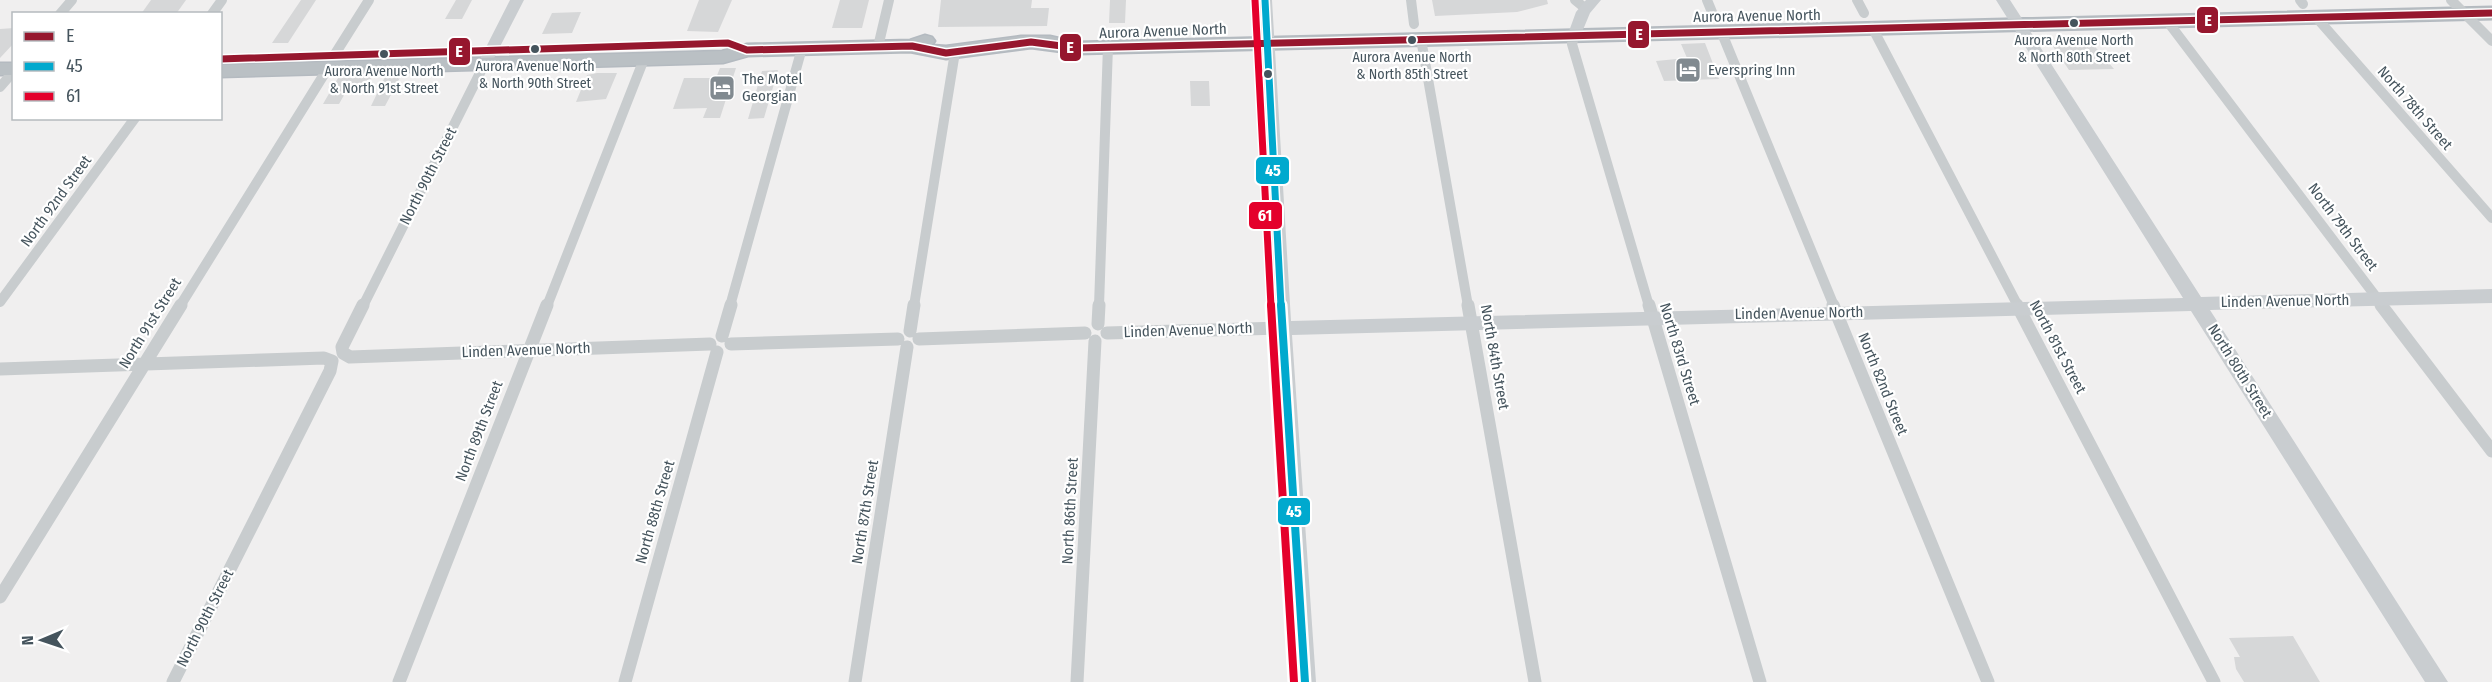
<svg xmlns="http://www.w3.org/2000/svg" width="2492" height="682" font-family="'Fira Sans Condensed',sans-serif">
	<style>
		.building { fill: #d6d7d8 }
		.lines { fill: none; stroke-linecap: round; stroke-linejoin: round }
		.highway-casing { stroke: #b4bac0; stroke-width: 3 }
		.street-far1 { stroke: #c8ccce; stroke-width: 10 }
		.street { stroke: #c8ccce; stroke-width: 13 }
		.secondary { fill: #c9cdd0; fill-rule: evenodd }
		.highway { fill: #bac0c4; fill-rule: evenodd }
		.bus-1-casing { stroke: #fff; stroke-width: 10 }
		.bus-2-far1-casing { stroke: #fff; stroke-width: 10 }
		.bus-2-casing { stroke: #fff; stroke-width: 13 }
		.bus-3-far1-casing { stroke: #fff; stroke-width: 10 }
		.bus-3-casing { stroke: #fff; stroke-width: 13 }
		.bus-1 { stroke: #96172e; stroke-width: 7 }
		.bus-2-far1 { stroke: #00a9ce; stroke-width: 7 }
		.bus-2 { stroke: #00a9ce; stroke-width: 8 }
		.bus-3-far1 { stroke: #e4002b; stroke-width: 7 }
		.bus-3 { stroke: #e4002b; stroke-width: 8 }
		.bus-dot { fill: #45545d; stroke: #fff; stroke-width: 2 }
		.labels { text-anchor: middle; stroke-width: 4.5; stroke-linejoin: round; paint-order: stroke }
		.bus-label { font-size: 14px; fill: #45545d; stroke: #fff }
		.street-label { font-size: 15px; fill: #45545d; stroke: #fff }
		.poi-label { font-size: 15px; fill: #45545d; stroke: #fff; text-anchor: start }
		.line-badge { stroke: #fff; stroke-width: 2 }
		.badge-label { font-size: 16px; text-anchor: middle; font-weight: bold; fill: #fff }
	</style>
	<rect width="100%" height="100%" fill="#f0efef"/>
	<!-- building -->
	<path class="building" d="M 151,0 L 186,0 L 176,14 L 141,14 Z
		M 301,0 L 316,0 L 288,43 L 272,43 Z
		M 456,0 L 472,0 L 462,19 L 445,19 Z
		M 699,0 L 732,0 L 718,32 L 687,31 Z
		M 840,0 L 869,0 L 862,28 L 832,28 Z
		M 941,0 L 1032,0 L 1031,8 L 1049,8 L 1047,26 L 938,27 Z
		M 1110,0 L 1126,0 L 1125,23 L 1109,23 Z
		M 1432,0 L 1547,0 L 1548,4 L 1517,12 L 1435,16 Z
		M 581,12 L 572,33 L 542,34 L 552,13 Z
		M 14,28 L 14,43 L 0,58 L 0,29 Z
		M 2050,42 L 2091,42 L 2114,69 L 2069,70 Z
		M 1705,43 L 1719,79 L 1664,81 L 1656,61 L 1687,58 L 1681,44 Z
		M 720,68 L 736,68 L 720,118 L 703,118 L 707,108 L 673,109 L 684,78 L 716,78 Z
		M 778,70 L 764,118 L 748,119 L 762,71 Z
		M 597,73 L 617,73 L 606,99 L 576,102 L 587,75 Z
		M 401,76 L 385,106 L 371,106 L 385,77 Z
		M 374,77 L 347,90 L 339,104 L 323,104 L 338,78 Z
		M 1190,81 L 1209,81 L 1210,106 L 1191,106 Z
		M 2293,636 L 2320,682 L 2244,682 L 2236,669 L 2234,657 L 2240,657 L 2229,638 Z"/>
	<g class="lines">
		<defs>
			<path id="highway" d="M 2492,7 L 2492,19 L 1077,54 L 1031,48 L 946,59 L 910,52 L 748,56 L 723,63 L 220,77 L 220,65 L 722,51 L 747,44 L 910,40 L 925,35 L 932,37 L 935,41 L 932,45 L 946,46 L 1021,36 L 1050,36 L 1077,42 Z
				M 0,63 L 14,63 L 14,75 L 0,75 Z"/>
		</defs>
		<!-- highway casing -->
		<use href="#highway" class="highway-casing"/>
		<!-- street-far1 -->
		<path class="street-far1" d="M 1411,0 L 1414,24
			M 1575,0 L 1586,9
			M 1707,0 L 1714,17
			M 1857,0 L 1864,13
			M 2300,0 L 2303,4
			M 2451,0 L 2492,41
			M 60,14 L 72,0
			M 212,14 L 222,0
			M 2316,17 L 2492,218
			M 2168,22 L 2383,306
			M 1872,27 L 2018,306
			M 1721,31 L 1834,306
			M 1575,34 L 1572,44 L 1649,306
			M 1421,39 L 1468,306
			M 878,47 L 889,0
			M 335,54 L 369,0
			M 0,87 L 14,71
			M 0,302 L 135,118
			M 180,306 L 328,68
			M 363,306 L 485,63
			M 547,306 L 644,59
			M 730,306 L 802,48
			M 914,306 L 955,52
			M 1099,306 L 1108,46"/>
		<!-- street -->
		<path class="street" d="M 363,305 L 342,347 L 343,353 L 350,357 L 710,344
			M 1468,305 L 1535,682
			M 1649,305 L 1760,682
			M 1833,305 L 1988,682
			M 2017,305 L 2214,682
			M 2381,305 L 2492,451
			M 1098,324 L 1099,305
			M 910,331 L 914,305
			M 1107,333 L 1282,328
			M 722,336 L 731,305
			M 919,339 L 1085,333
			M 731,344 L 898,339
			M 0,369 L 324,358 L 332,361 L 330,371 L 173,682
			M 0,597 L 181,305
			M 399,682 L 547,305
			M 625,682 L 717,352
			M 855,682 L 907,347
			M 1077,682 L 1095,341"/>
		<!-- secondary -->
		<path class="secondary" d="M 510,0 L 524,0 L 490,66 L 480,66 L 478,63 Z
			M 1258,0 L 1272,0 L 1291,321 L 2183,298 L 1996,0 L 2010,0 L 2201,297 L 2492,289 L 2492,303 L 2210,310 L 2448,682 L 2425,682 L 2191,311 L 1292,335 L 1316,682 L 1294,682 L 1261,112 Z
			M 1586,0 L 1601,0 L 1590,13 L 1580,37 L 1570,37 L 1568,34 L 1576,12 Z"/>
		<!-- highway -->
		<use href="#highway" class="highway"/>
		<defs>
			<path id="bus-1" d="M 220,59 L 728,43 L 747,50 L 912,46 L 946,53 L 1031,42 L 1077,48 L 2492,13"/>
			<path id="bus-2-far1" d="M 1265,0 L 1281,306"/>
			<path id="bus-2" d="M 1281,305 L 1305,682"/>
			<path id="bus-3-far1" d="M 1255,0 L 1271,306"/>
			<path id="bus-3" d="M 1271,305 L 1294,682"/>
		</defs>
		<!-- bus-1 casing -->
		<use href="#bus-1" class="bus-1-casing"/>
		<!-- bus-2-far1 casing -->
		<use href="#bus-2-far1" class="bus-2-far1-casing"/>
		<!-- bus-2 casing -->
		<use href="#bus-2" class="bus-2-casing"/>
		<!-- bus-3-far1 casing -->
		<use href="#bus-3-far1" class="bus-3-far1-casing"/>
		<!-- bus-3 casing -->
		<use href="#bus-3" class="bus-3-casing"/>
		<!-- bus-1 -->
		<use href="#bus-1" class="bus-1"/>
		<!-- bus-2-far1 -->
		<use href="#bus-2-far1" class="bus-2-far1"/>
		<!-- bus-2 -->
		<use href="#bus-2" class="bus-2"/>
		<!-- bus-3-far1 -->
		<use href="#bus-3-far1" class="bus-3-far1"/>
		<!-- bus-3 -->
		<use href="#bus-3" class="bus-3"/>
	</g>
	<!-- icons -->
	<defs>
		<symbol id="hotel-square" viewBox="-11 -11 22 22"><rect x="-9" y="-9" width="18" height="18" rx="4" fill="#818a90" stroke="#fff"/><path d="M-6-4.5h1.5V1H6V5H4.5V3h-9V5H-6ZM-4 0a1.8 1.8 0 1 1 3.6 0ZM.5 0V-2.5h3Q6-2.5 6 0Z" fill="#fff"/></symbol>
	</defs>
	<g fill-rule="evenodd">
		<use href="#hotel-square" x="1673" y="55" width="30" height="30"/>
		<use href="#hotel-square" x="707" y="73" width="30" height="30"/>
	</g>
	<!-- markers -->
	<g class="bus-dot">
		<circle cx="2074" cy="23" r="5"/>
		<circle cx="1412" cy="40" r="5"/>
		<circle cx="535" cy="49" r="5"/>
		<circle cx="384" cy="54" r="5"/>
		<circle cx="1268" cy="74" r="5"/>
	</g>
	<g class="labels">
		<!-- bus labels -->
		<g class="bus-label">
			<text x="2074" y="45">Aurora Avenue North<tspan x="2074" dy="17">&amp; North 80th Street</tspan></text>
			<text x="1412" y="62">Aurora Avenue North<tspan x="1412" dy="17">&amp; North 85th Street</tspan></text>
			<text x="535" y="71">Aurora Avenue North<tspan x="535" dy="17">&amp; North 90th Street</tspan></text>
			<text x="384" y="76">Aurora Avenue North<tspan x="384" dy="17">&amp; North 91st Street</tspan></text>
		</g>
		<!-- street labels -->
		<g class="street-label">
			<text transform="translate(1757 16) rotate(-1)" y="5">Aurora Avenue North</text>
			<text transform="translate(1163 31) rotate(-2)" y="5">Aurora Avenue North</text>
			<text transform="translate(2415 108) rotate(49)" y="5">North 78th Street</text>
			<text transform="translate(428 176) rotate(-63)" y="5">North 90th Street</text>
			<text transform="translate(56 201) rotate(-54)" y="5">North 92nd Street</text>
			<text transform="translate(2343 227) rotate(53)" y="5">North 79th Street</text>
			<text transform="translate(2285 301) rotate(-1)" y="5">Linden Avenue North</text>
			<text transform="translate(1799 313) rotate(-1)" y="5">Linden Avenue North</text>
			<text transform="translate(150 323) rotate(-58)" y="5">North 91st Street</text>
			<text transform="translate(1188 330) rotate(-2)" y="5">Linden Avenue North</text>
			<text transform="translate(2058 347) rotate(62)" y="5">North 81st Street</text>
			<text transform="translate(526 350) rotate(-2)" y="5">Linden Avenue North</text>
			<text transform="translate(1680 354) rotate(73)" y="5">North 83rd Street</text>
			<text transform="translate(1495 357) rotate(80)" y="5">North 84th Street</text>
			<text transform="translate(2240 371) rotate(58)" y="5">North 80th Street</text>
			<text transform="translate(1883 384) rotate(68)" y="5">North 82nd Street</text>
			<text transform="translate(479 431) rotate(-69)" y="5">North 89th Street</text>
			<text transform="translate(1070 511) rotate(-87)" y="5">North 86th Street</text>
			<text transform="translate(655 512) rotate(-74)" y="5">North 88th Street</text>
			<text transform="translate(865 512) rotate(-81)" y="5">North 87th Street</text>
			<text transform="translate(205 618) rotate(-63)" y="5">North 90th Street</text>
		</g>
		<!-- poi labels -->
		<g class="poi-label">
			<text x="1708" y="75">Everspring Inn</text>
			<text x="742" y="84">The Motel<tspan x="742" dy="17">Georgian</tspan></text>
		</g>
	</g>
	<g class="line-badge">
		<rect x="2196" y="6" width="23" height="28" rx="6" fill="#96172e"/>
		<rect x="1627" y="20" width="23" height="29" rx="6" fill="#96172e"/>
		<rect x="1059" y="33" width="23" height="29" rx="6" fill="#96172e"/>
		<rect x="448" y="37" width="23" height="29" rx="6" fill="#96172e"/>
		<rect x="1255" y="156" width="35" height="29" rx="6" fill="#00a9ce"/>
		<rect x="1248" y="201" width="35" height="29" rx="6" fill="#e4002b"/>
		<rect x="1277" y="497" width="34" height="29" rx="6" fill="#00a9ce"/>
	</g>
	<g class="badge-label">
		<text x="2208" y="26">E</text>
		<text x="1639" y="40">E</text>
		<text x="1070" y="53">E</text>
		<text x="459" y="57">E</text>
		<text x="1273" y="176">45</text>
		<text x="1265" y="221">61</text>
		<text x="1294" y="517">45</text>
	</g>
	<!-- legend -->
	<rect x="12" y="12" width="210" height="108" fill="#ffffff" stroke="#b5bbbe" stroke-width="1.5"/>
	<rect x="24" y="32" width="30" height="9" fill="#96172e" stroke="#b5bbbe" stroke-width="1.5"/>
	<text x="66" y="42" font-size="18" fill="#45545d">E</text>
	<rect x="24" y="62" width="30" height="9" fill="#00a9ce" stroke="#b5bbbe" stroke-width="1.5"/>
	<text x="66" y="72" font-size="18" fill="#45545d">45</text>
	<rect x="24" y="92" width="30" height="9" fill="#e4002b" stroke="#b5bbbe" stroke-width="1.5"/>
	<text x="66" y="102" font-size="18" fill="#45545d">61</text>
	<!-- north arrow -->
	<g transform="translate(42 640) rotate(268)" stroke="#ffffff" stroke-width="4.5" paint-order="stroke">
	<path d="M0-4.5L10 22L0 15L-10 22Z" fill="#45545d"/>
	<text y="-9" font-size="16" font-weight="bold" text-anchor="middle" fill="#45545d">N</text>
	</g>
</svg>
